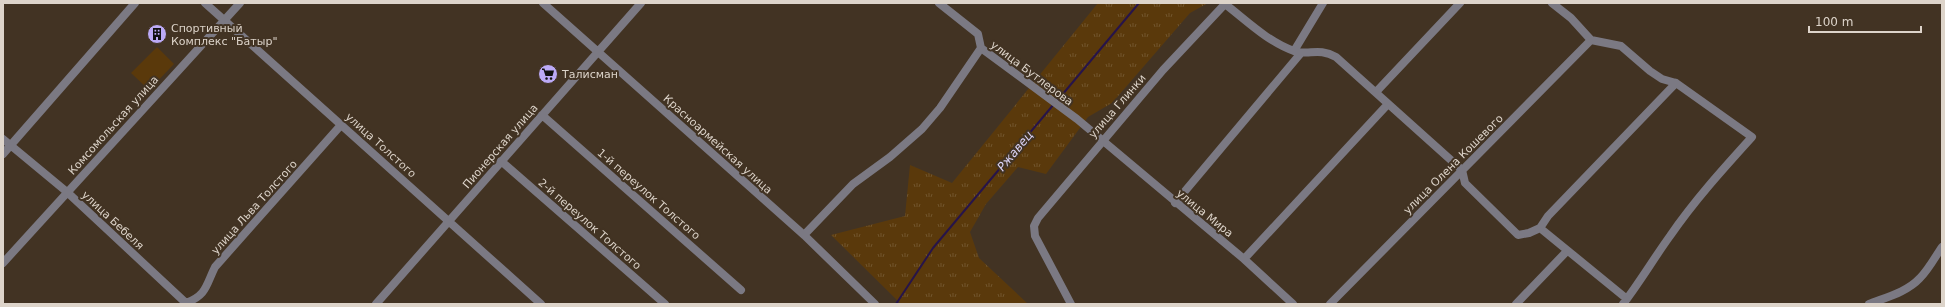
<svg xmlns="http://www.w3.org/2000/svg" width="1945" height="307" font-family="'DejaVu Sans',sans-serif">
	<style>
		.grass { fill: url(#grass-tufts) }
		.garden { fill: #5a390b }
		.lines { fill: none; stroke-linecap: round; stroke-linejoin: round }
		.stream { stroke: #27144a; stroke-width: 2 }
		.minor { stroke: #7b7983; stroke-width: 8 }
		.labels { text-anchor: middle; stroke-width: 4; stroke-linejoin: round; paint-order: stroke }
		.poi-label { font-size: 11px; fill: #ddd4ca; stroke: #423323; text-anchor: start }
		.street-label { font-size: 11px; fill: #ddd4ca; stroke: #423323 }
		.water-label { font-size: 12px; font-style: italic; fill: #dcd5f9; stroke: #423323 }
	</style>
	<defs>
		<pattern id="grass-tufts" width="24" height="20" patternUnits="userSpaceOnUse"><rect width="24" height="20" fill="#5a390b"/><path d="M3 7l-1-3M5 7V3M7 7l1-3M15 17l-1-3M17 17v-4M19 17l1-3" fill="none" stroke="#71552d"/></pattern>
	</defs>
	<rect width="100%" height="100%" fill="#423323"/>
	<!-- grass -->
	<path class="grass" d="M 1098,3 L 1208,3 L 1190,13 L 1112,103 L 1088,117 L 1046,174 L 1018,167 L 986,204 L 970,232 L 979,258 L 1028,304 L 901,304 L 831,235 L 905,216 L 910,165 L 952,183 Z"/>
	<!-- garden -->
	<path class="garden" d="M 157,47 L 174,64 L 149,90 L 131,73 Z"/>
	<g class="lines">
		<!-- stream -->
		<path class="stream" d="M 1057,101 L 1139,3
			M 896,304 L 933,248 L 1054,104"/>
		<!-- minor -->
		<path class="minor" d="M 205,3 L 541,304
			M 543,3 L 804,235 L 875,304
			M 939,3 L 978,34 L 981,48 L 1077,119 L 1244,259 L 1293,304
			M 1552,3 L 1571,18 L 1591,40 L 1621,46 L 1650,71 L 1662,79 L 1676,83 L 1752,137 C 1723,169 1694,201 1670,236 C 1654,258 1640,282 1623,304
			M 1294,51 L 1323,3
			M 1376,92 L 1460,3
			M 542,115 L 741,290
			M 3,139 L 67,192 L 187,304
			M 3,154 L 135,3
			M 501,161 L 665,304
			M 1175,203 L 1301,53
			M 1540,228 L 1548,216 L 1676,83
			M 804,235 L 853,184 L 890,157 L 922,129 L 940,108 L 981,48
			M 1244,259 L 1388,104
			M 3,263 L 240,3
			M 186,303 C 207,295 206,285 215,267 L 341,125
			M 376,304 L 641,3
			M 1071,304 L 1035,236 L 1034,226 L 1038,218 L 1163,70 L 1225,4 C 1246,20 1268,42 1294,51 C 1309,56 1318,47 1336,57 L 1462,170 L 1465,183 L 1518,235 L 1529,233 L 1540,228 L 1627,299
			M 1330,304 L 1591,40
			M 1516,304 L 1567,251
			M 1869,304 C 1887,297 1907,292 1920,278 C 1929,269 1935,257 1942,247"/>
	</g>
	<!-- icons -->
	<defs>
		<symbol id="building-disc" viewBox="-11 -11 22 22"><circle r="9.5" fill="#bcaaf6" stroke="#423323"/><path d="M-4-6H4V6H1V3H-1V6H-4ZM-2.5-4.3h1.7v1.8h-1.7ZM.8-4.3h1.7v1.8H.8ZM-2.5-1h1.7V.8h-1.7ZM.8-1h1.7V.8H.8Z" fill="#111"/></symbol>
		<symbol id="supermarket-disc" viewBox="-11 -11 22 22"><circle r="9.5" fill="#bcaaf6" stroke="#423323"/><path d="M-6-5.5h2.5l.6 2H6L4.5 2H-2.5L-4.4-4H-6ZM-1.5 3.2a1.3 1.3 0 1 0 .1 0ZM3 3.2a1.3 1.3 0 1 0 .1 0Z" fill="#111"/></symbol>
	</defs>
	<g fill-rule="evenodd">
		<use href="#building-disc" x="146" y="23" width="22" height="22"/>
		<use href="#supermarket-disc" x="537" y="63" width="22" height="22"/>
	</g>
	<g class="labels">
		<!-- poi labels -->
		<g class="poi-label">
			<text x="171" y="32">Спортивный<tspan x="171" dy="13">Комплекс "Батыр"</tspan></text>
			<text x="562" y="78">Талисман</text>
		</g>
		<!-- street labels -->
		<g class="street-label">
			<text transform="translate(1032 73) rotate(37)" y="4">улица Бутлерова</text>
			<text transform="translate(1117 106) rotate(-49)" y="4">улица Глинки</text>
			<text transform="translate(113 125) rotate(-48)" y="4">Комсомольская улица</text>
			<text transform="translate(718 144) rotate(42)" y="4">Красноармейская улица</text>
			<text transform="translate(381 145) rotate(42)" y="4">улица Толстого</text>
			<text transform="translate(500 146) rotate(-49)" y="4">Пионерская улица</text>
			<text transform="translate(1453 164) rotate(-45)" y="4">улица Олена Кошевого</text>
			<text transform="translate(649 194) rotate(41)" y="4">1-й переулок Толстого</text>
			<text transform="translate(254 207) rotate(-48)" y="4">улица Льва Толстого</text>
			<text transform="translate(1205 213) rotate(39)" y="4">улица Мира</text>
			<text transform="translate(113 220) rotate(43)" y="4">улица Бебеля</text>
			<text transform="translate(590 224) rotate(41)" y="4">2-й переулок Толстого</text>
		</g>
		<!-- water labels -->
		<g class="water-label">
			<text transform="translate(1015 151) rotate(-50)" y="4">Ржавец</text>
		</g>
	</g>
	<!-- border -->
	<rect width="1945" height="307" fill="none" stroke="#ddd4ca" stroke-width="8"/>
	<!-- scale -->
	<path d="M1809 26v6h112v-6" fill="none" stroke="#ddd4ca" stroke-width="2"/>
	<text x="1815" y="26" font-size="12" fill="#ddd4ca" stroke="#423323" stroke-width="3" paint-order="stroke">100 m</text>
</svg>
